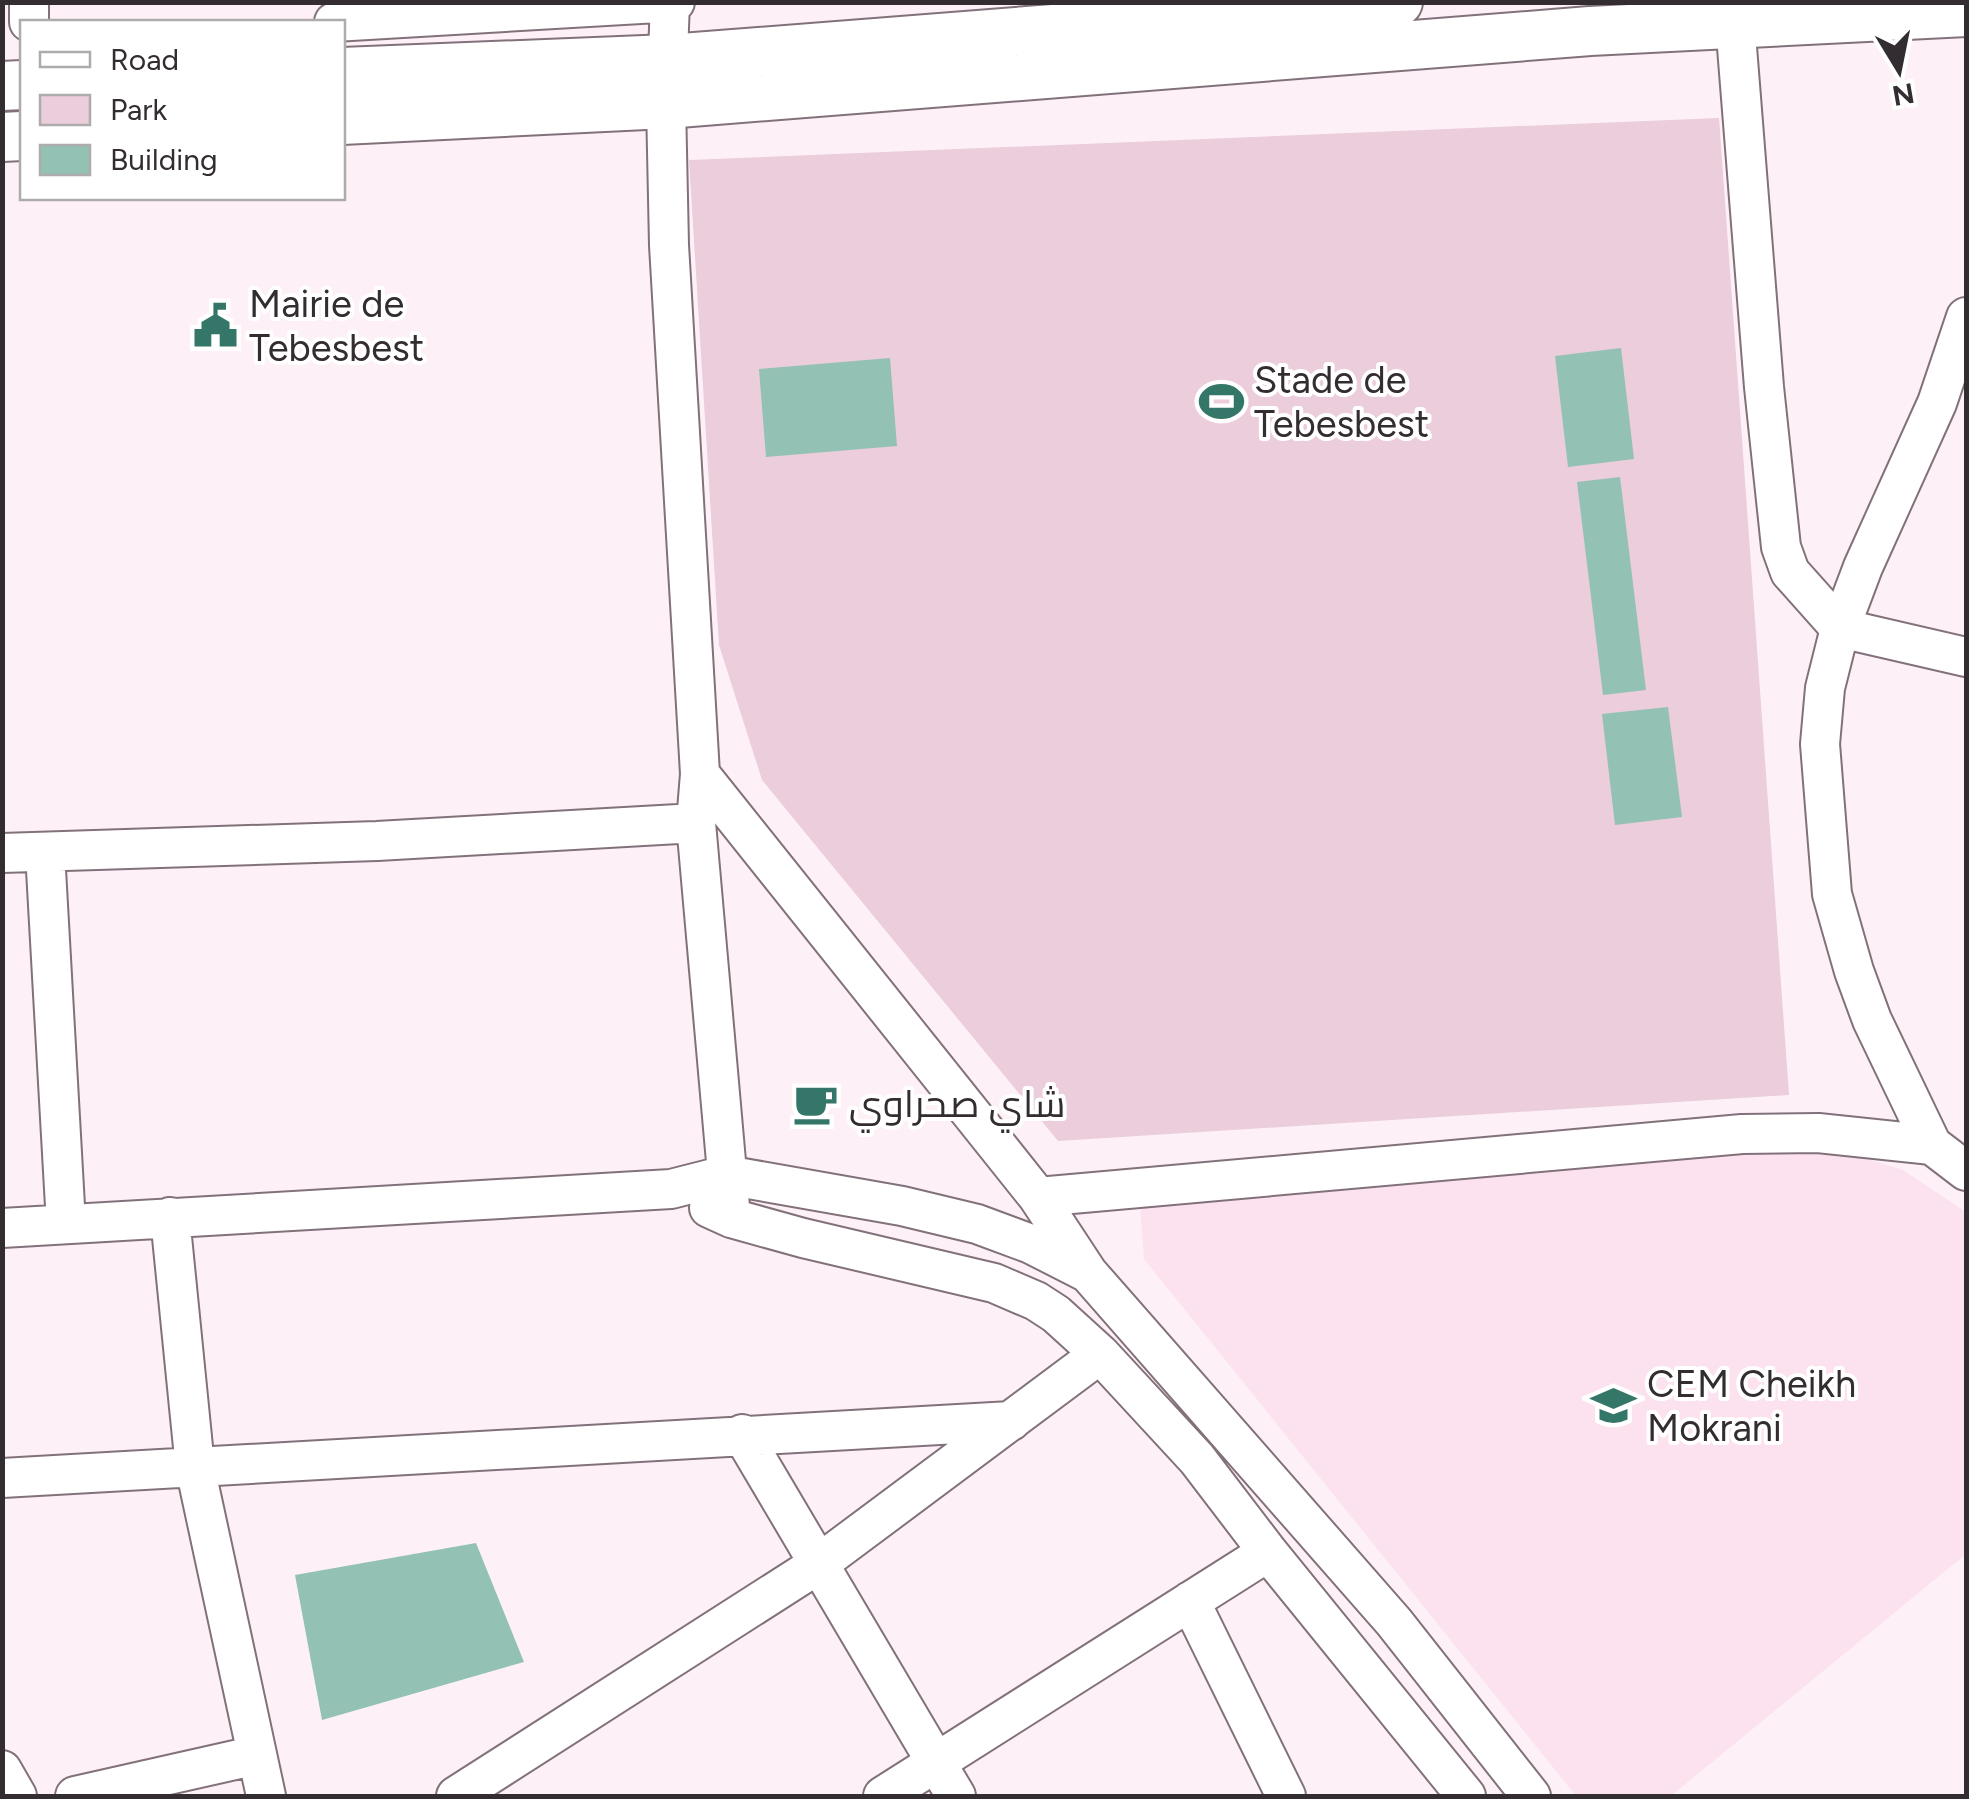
<svg xmlns="http://www.w3.org/2000/svg" width="1969" height="1799" font-family="Figtree,Cairo,sans-serif">
	<style>
		.built { fill: #fce1ef }
		.green { fill: #ebcddc }
		.building { fill: #93c1b4 }
		.lines { fill: none; stroke-linecap: round; stroke-linejoin: round }
		.minor-casing { stroke: #82717a; stroke-width: 42 }
		.major-casing { stroke: #82717a; stroke-width: 52 }
		.minor { stroke: #fff; stroke-width: 38 }
		.major { stroke: #fff; stroke-width: 48 }
		.labels { text-anchor: middle; stroke-width: 8; stroke-linejoin: round; paint-order: stroke }
		.poi-label { font-size: 38px; fill: #332c30; stroke: #fff; text-anchor: start }
	</style>
	<rect width="100%" height="100%" fill="#fdf1f7"/>
	<!-- built -->
	<path class="built" d="M 1803,1139 L 1903,1170 L 1966,1212 L 1966,1554 L 1671,1796 L 1576,1796 L 1144,1259 L 1140,1206 Z"/>
	<!-- green -->
	<path class="green" d="M 1719,118 L 1789,1095 L 1058,1141 L 762,780 L 719,645 L 689,160 Z"/>
	<!-- building -->
	<path class="building" d="M 1621,348 L 1634,459 L 1568,467 L 1555,356 Z
		M 890,358 L 897,446 L 766,457 L 759,369 Z
		M 1620,477 L 1646,690 L 1603,695 L 1577,482 Z
		M 1668,707 L 1682,817 L 1615,825 L 1602,714 Z
		M 476,1543 L 524,1662 L 322,1720 L 295,1575 Z"/>
	<g class="lines">
		<defs>
			<path id="minor" d="M 29,2 L 29,22
				M 670,2 L 666,104 L 669,245 L 700,774 L 696,823 L 731,1218
				M 334,22 L 675,2
				M 1735,22 L 1764,387 L 1781,547 L 1790,572 L 1840,628 L 1966,657
				M 1966,317 L 1937,403 L 1863,567 L 1840,628 L 1825,688 L 1820,744 L 1832,894 L 1854,971 L 1872,1020 L 1932,1145 L 1966,1171
				M 700,774 L 1038,1197 L 1088,1273 L 1394,1622 L 1531,1796
				M 45,852 L 66,1224
				M 2,853 L 377,841 L 696,823
				M 1038,1197 L 1742,1134 L 1818,1133 L 1932,1145
				M 709,1208 L 731,1218 L 803,1238 L 994,1283 L 1036,1301 L 1056,1314 L 1100,1354 L 1197,1459 L 1268,1552 L 1466,1796
				M 170,1217 L 195,1467 L 266,1796
				M 2,1228 L 671,1189 L 726,1175 L 902,1206 L 977,1224 L 1031,1244 L 1086,1272
				M 742,1434 L 956,1796
				M 2,1478 L 1011,1421
				M 1190,1601 L 1286,1796
				M 2,1770 L 17,1796
				M 75,1796 L 257,1755
				M 456,1796 L 817,1565 L 1100,1354
				M 883,1796 L 1268,1552"/>
			<path id="major" d="M 342,72 L 669,59 L 1398,2
				M 2,86 L 22,85
				M 342,120 L 666,104 L 1590,31 L 1966,12
				M 2,137 L 22,136"/>
		</defs>
		<!-- minor casing -->
		<use href="#minor" class="minor-casing"/>
		<!-- major casing -->
		<use href="#major" class="major-casing"/>
		<!-- minor -->
		<use href="#minor" class="minor"/>
		<!-- major -->
		<use href="#major" class="major"/>
	</g>
	<!-- icons -->
	<defs>
		<symbol id="civic-bare" viewBox="-9 -9 18 18"><path d="M-.6-6.5H3V-4.5H.6V-3L4-1V1h2V6H-6V1h2V-1L-.6-3ZM-1.2 2.5V6h2.4V2.5Z" fill="#347768" stroke="#fff" stroke-width="2.5" paint-order="stroke"/></symbol>
		<symbol id="stadium-bare" viewBox="-9 -9 18 18"><path d="M0-5a6.5 5 0 1 0 0 10a6.5 5 0 1 0 0-10ZM-3.5-1.8h7v3.6h-7Z" fill="#347768" stroke="#fff" stroke-width="2.5" paint-order="stroke"/></symbol>
		<symbol id="cafe-bare" viewBox="-9 -9 18 18"><path d="M-5.5-4.5H6V0H3Q3 3.5 0 3.5H-2.5Q-5.5 3.5-5.5 0ZM3-3.2v2h1.7v-2ZM-6 4.5H4V6H-6Z" fill="#347768" stroke="#fff" stroke-width="2.5" paint-order="stroke"/></symbol>
		<symbol id="school-bare" viewBox="-9 -9 18 18"><path d="M0-5L7-2L0 1L-7-2ZM-4 1L0 2.5L4 1V4Q0 6-4 4Z" fill="#347768" stroke="#fff" stroke-width="2.5" paint-order="stroke"/></symbol>
	</defs>
	<g fill-rule="evenodd">
		<use href="#civic-bare" x="184" y="294" width="63" height="63"/>
		<use href="#stadium-bare" x="1190" y="370" width="63" height="63"/>
		<use href="#cafe-bare" x="784" y="1072" width="63" height="63"/>
		<use href="#school-bare" x="1582" y="1374" width="63" height="63"/>
	</g>
	<g class="labels">
		<!-- poi labels -->
		<g class="poi-label">
			<text x="249" y="317">Mairie de<tspan x="249" dy="44">Tebesbest</tspan></text>
			<text x="1254" y="393">Stade de<tspan x="1254" dy="44">Tebesbest</tspan></text>
			<text x="849" y="1117">شاي صحراوي</text>
			<text x="1647" y="1397">CEM Cheikh<tspan x="1647" dy="44">Mokrani</tspan></text>
		</g>
	</g>
	<!-- border -->
	<rect width="1969" height="1799" fill="none" stroke="#332c30" stroke-width="10"/>
	<!-- legend -->
	<rect x="20" y="20" width="325" height="180" fill="#ffffff" stroke="#adabac" stroke-width="2.5"/>
	<rect x="40" y="52" width="50" height="15" fill="#ffffff" stroke="#adabac" stroke-width="2.5"/>
	<text x="110" y="70" font-size="30" fill="#332c30">Road</text>
	<rect x="40" y="95" width="50" height="30" fill="#ebcddc" stroke="#adabac" stroke-width="2.5"/>
	<text x="110" y="120" font-size="30" fill="#332c30">Park</text>
	<rect x="40" y="145" width="50" height="30" fill="#93c1b4" stroke="#adabac" stroke-width="2.5"/>
	<text x="110" y="170" font-size="30" fill="#332c30">Building</text>
	<!-- north arrow -->
	<g transform="translate(1899 70) rotate(170)" stroke="#ffffff" stroke-width="8" paint-order="stroke">
	<path d="M0-8L18 38L0 25L-18 38Z" fill="#332c30"/>
	<text y="-15" font-size="28" font-weight="bold" text-anchor="middle" fill="#332c30">N</text>
	</g>
</svg>
